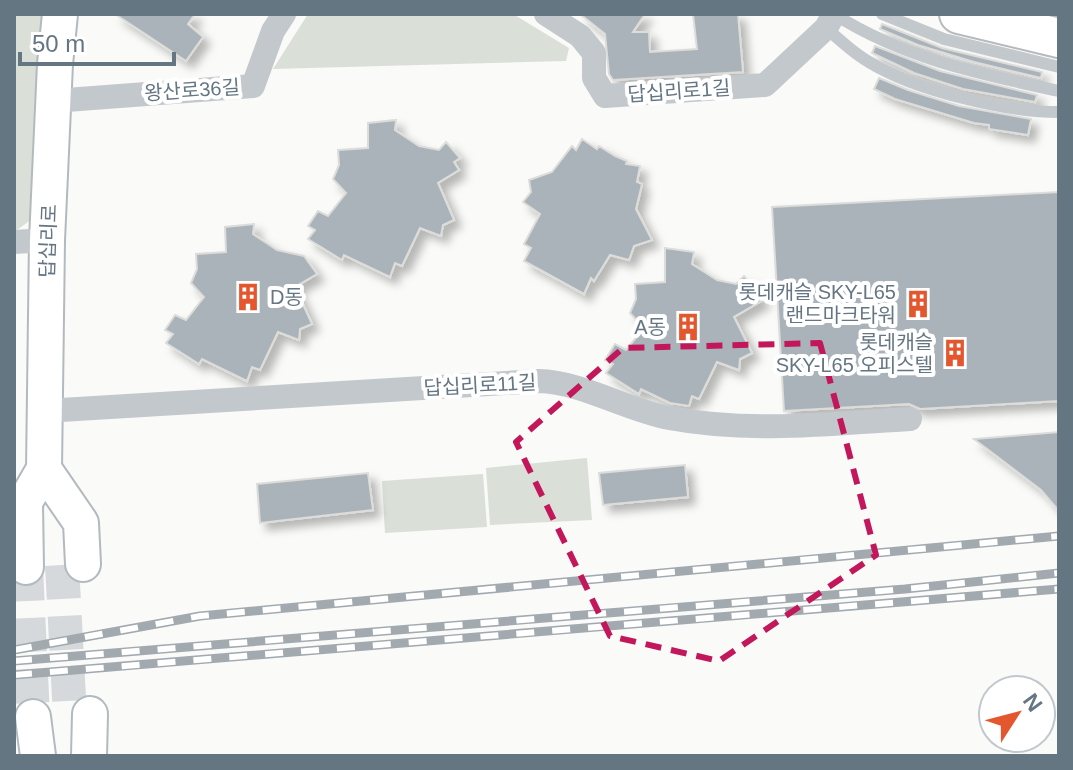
<svg xmlns="http://www.w3.org/2000/svg" width="1073" height="770" font-family="Arial,'Noto Sans KR',sans-serif">
	<style>
		.green { fill: #dadfd7 }
		.building { fill: #aab3b9; stroke: #dcdcda; stroke-width: 2; filter: url(#shadow) }
		.lines { fill: none; stroke-linecap: round; stroke-linejoin: round }
		.secondary-tunnel { stroke: #d5d9db; stroke-width: 34; stroke-dasharray: 34 17; stroke-linecap: butt }
		.secondary-casing { stroke: #b3babf; stroke-width: 38 }
		.primary-casing { stroke: #b5babe; stroke-width: 42 }
		.lane { stroke: #c3c8cc; stroke-width: 12 }
		.street { stroke: #c3c8cc; stroke-width: 24 }
		.secondary { stroke: #fff; stroke-width: 34 }
		.primary { stroke: #fff; stroke-width: 38 }
		.rail-casing { stroke: #a2aab0; stroke-width: 9 }
		.rail { stroke: #fff; stroke-width: 6; stroke-dasharray: 18; stroke-linecap: butt }
		.marked { fill: none; stroke: #c2185b; stroke-width: 6; stroke-dasharray: 16 10; stroke-linejoin: round }
		.labels { text-anchor: middle; stroke-width: 8; stroke-linejoin: round; paint-order: stroke }
		.street-label { font-size: 20px; fill: #657683; stroke: #fff }
		.poi-label { font-size: 20px; fill: #657683; stroke: #fff; text-anchor: end }
	</style>
	<defs>
		<filter id="shadow"><feDropShadow dx="7" dy="7" stdDeviation="4" flood-color="#0004"/></filter>
	</defs>
	<rect width="100%" height="100%" fill="#fafaf8"/>
	<!-- green -->
	<path class="green" d="M 14,14 L 52,14 L 46,209 L 14,232 Z
		M 308,14 L 513,14 L 569,48 L 566,61 L 273,69 Z
		M 587,458 L 592,520 L 490,525 L 486,468 Z
		M 483,474 L 487,527 L 385,533 L 382,481 Z"/>
	<!-- building -->
	<path class="building" d="M 115,14 L 195,14 L 188,24 L 203,37 L 186,61 Z
		M 580,14 L 645,14 L 633,32 L 649,32 L 650,52 L 697,49 L 693,14 L 738,14 L 743,72 L 613,80 L 609,74 L 605,34 Z
		M 882,24 L 942,48 L 1042,72 L 1041,78 L 974,62 L 918,45 L 880,29 Z
		M 875,46 L 940,71 L 1037,95 L 1035,102 L 963,89 L 914,73 L 872,53 Z
		M 879,78 L 908,90 L 959,106 L 1031,119 L 1028,135 L 989,129 L 989,125 L 974,123 L 895,99 L 874,89 Z
		M 396,120 L 395,130 L 419,146 L 439,150 L 446,142 L 460,158 L 454,162 L 459,170 L 438,183 L 454,220 L 443,225 L 441,236 L 420,228 L 402,266 L 395,263 L 390,277 L 344,255 L 342,260 L 308,239 L 315,230 L 308,226 L 318,211 L 328,216 L 346,193 L 333,179 L 339,165 L 338,150 L 368,148 L 368,123 Z
		M 582,139 L 597,149 L 599,146 L 615,156 L 627,161 L 626,164 L 640,166 L 637,182 L 642,184 L 636,209 L 652,240 L 634,246 L 629,260 L 610,255 L 594,281 L 591,278 L 584,294 L 524,261 L 531,248 L 524,244 L 540,214 L 523,202 L 531,192 L 529,180 L 552,172 L 572,146 L 576,150 Z
		M 1059,192 L 1059,401 L 920,409 L 909,404 L 784,411 L 772,207 Z
		M 254,224 L 253,234 L 277,250 L 304,256 L 317,274 L 295,287 L 312,324 L 300,329 L 299,340 L 278,332 L 260,370 L 252,367 L 247,381 L 202,359 L 199,364 L 166,343 L 173,334 L 165,330 L 175,315 L 186,320 L 204,297 L 191,283 L 197,269 L 196,254 L 226,252 L 225,227 Z
		M 665,248 L 694,252 L 692,264 L 717,280 L 736,284 L 744,276 L 763,300 L 734,317 L 752,353 L 740,359 L 739,370 L 717,362 L 699,399 L 692,396 L 689,406 L 670,403 L 641,389 L 639,394 L 606,373 L 613,364 L 605,360 L 615,344 L 626,350 L 644,328 L 630,313 L 636,299 L 635,284 L 665,282 Z
		M 1059,432 L 1059,511 L 1041,490 L 974,439 Z
		M 685,465 L 688,497 L 603,505 L 599,473 Z
		M 368,473 L 373,510 L 260,523 L 257,484 Z"/>
	<g class="lines">
		<!-- secondary-tunnel -->
		<path class="secondary-tunnel" d="M 62,565 L 70,717
			M 26,567 L 33,717"/>
		<defs>
			<path id="secondary" d="M 44,469 L 81,523 L 83,564
				M 25,505 L 26,567
				M 14,521 L 44,469 L 47,240 L 55,64 L 60,14
				M 33,717 L 38,756
				M 89,756 L 90,714"/>
			<path id="primary" d="M 959,14 L 1059,38"/>
		</defs>
		<!-- secondary casing -->
		<use href="#secondary" class="secondary-casing"/>
		<!-- primary casing -->
		<use href="#primary" class="primary-casing"/>
		<!-- lane -->
		<path class="lane" d="M 834,14 C 903,58 980,74 1059,91
			M 882,14 L 944,39 L 1059,67
			M 826,28 C 840,40 853,53 869,62 C 915,90 1005,112 1059,112"/>
		<!-- street -->
		<path class="street" d="M 546,14 L 580,36 L 594,53 L 594,78 L 605,96 L 765,85 L 826,28 L 834,14
			M 53,101 L 253,86 L 273,31 L 284,14
			M 14,242 L 47,240
			M 44,411 L 539,381 C 582,382 626,410 669,418 C 750,433 829,424 910,419"/>
		<!-- secondary -->
		<use href="#secondary" class="secondary"/>
		<!-- primary -->
		<use href="#primary" class="primary"/>
		<defs>
			<path id="rail" d="M 14,650 L 200,616 L 1059,536
				M 14,661 L 905,589 L 1059,573
				M 14,675 L 1059,589"/>
		</defs>
		<!-- rail casing -->
		<use href="#rail" class="rail-casing"/>
		<!-- rail -->
		<use href="#rail" class="rail"/>
	</g>
	<!-- marked area -->
	<path class="marked" d="M 820,343 L 876,555 L 719,661 L 610,636 L 516,442 L 623,348 Z"/>
	<!-- icons -->
	<defs>
		<symbol id="building-bare" viewBox="-9 -9 18 18"><path d="M-4-6H4V6H1V3H-1V6H-4ZM-2.5-4.3h1.7v1.8h-1.7ZM.8-4.3h1.7v1.8H.8ZM-2.5-1h1.7V.8h-1.7ZM.8-1h1.7V.8H.8Z" fill="#e4572e" stroke="#fff" stroke-width="2.5" paint-order="stroke"/></symbol>
	</defs>
	<g fill-rule="evenodd">
		<use href="#building-bare" x="228" y="277" width="40" height="40"/>
		<use href="#building-bare" x="898" y="284" width="40" height="40"/>
		<use href="#building-bare" x="668" y="307" width="40" height="40"/>
		<use href="#building-bare" x="935" y="333" width="40" height="40"/>
	</g>
	<g class="labels">
		<!-- street labels -->
		<g class="street-label">
			<text transform="translate(192 90) rotate(-4)" y="7">왕산로36길</text>
			<text transform="translate(679 91) rotate(-4)" y="7">답십리로1길</text>
			<text transform="translate(48 241) rotate(-88)" y="7">답십리로</text>
			<text transform="translate(480 385) rotate(-3)" y="7">답십리로11길</text>
		</g>
		<!-- poi labels -->
		<g class="poi-label">
			<text x="896" y="299">롯데캐슬 SKY-L65<tspan x="896" dy="23">랜드마크타워</tspan></text>
			<text x="270" y="304" text-anchor="start">D동</text>
			<text x="666" y="334">A동</text>
			<text x="933" y="349">롯데캐슬<tspan x="933" dy="23">SKY-L65 오피스텔</tspan></text>
		</g>
	</g>
	<!-- border -->
	<rect width="1073" height="770" fill="none" stroke="#657683" stroke-width="32"/>
	<!-- north arrow -->
	<g transform="translate(1017 714) rotate(54)"><circle r="38" fill="#ffffff" stroke="#c1c8cd" stroke-width="2"/>
	<path d="M0-6L14 30L0 20L-14 30Z" fill="#e4572e"/>
	<text y="-12" font-size="22" font-weight="bold" text-anchor="middle" fill="#657683">N</text>
	</g>
	<!-- scale -->
	<path d="M20 52v12h154v-12" fill="none" stroke="#657683" stroke-width="4"/>
	<text x="32" y="52" font-size="24" fill="#657683" stroke="#ffffff" stroke-width="6" paint-order="stroke">50 m</text>
</svg>
